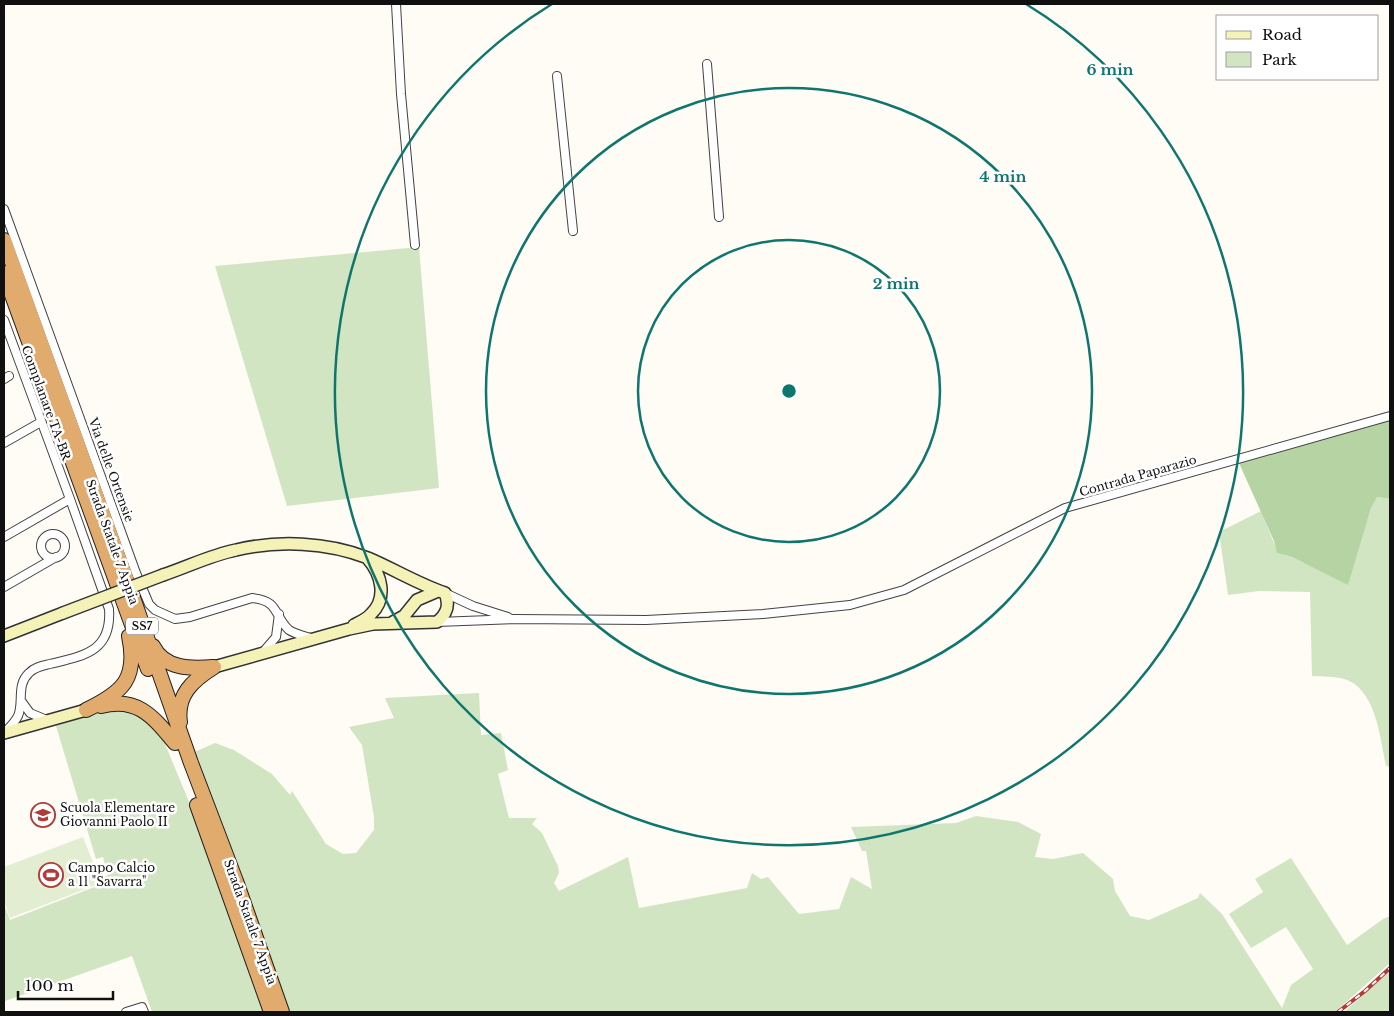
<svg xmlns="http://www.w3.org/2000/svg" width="1394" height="1016" font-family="'Libre Baskerville',serif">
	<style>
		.green { fill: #d2e5c2 }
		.forest { fill: #b6d4a3 }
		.pitch { fill: #e2edd2 }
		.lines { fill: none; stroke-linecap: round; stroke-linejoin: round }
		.street-casing { stroke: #434343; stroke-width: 10 }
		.secondary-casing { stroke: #323232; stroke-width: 14 }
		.highway-casing { stroke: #212121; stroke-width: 16 }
		.street { stroke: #fff; stroke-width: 8 }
		.secondary { stroke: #f5f2b8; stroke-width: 11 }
		.highway { stroke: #e2ab6e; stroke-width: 14 }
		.rail-casing { stroke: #b03b39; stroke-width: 4 }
		.rail { stroke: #fff; stroke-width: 2; stroke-dasharray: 5.5; stroke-linecap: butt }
		.secondary-bridge-casing { stroke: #323232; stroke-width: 14; stroke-linecap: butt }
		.secondary-bridge { stroke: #f5f2b8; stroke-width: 11 }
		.ring { fill: none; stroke: #0f766e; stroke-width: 2.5 }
		.labels { text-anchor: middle; stroke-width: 5; stroke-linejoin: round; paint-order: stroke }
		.shield { fill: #fff; stroke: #585858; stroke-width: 1 }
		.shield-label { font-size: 11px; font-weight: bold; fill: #101010 }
		.street-label { font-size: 12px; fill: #101010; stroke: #fff }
		.poi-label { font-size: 12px; fill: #101010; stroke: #fff; text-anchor: start }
		.centre { fill: #0f766e; stroke: #fff; stroke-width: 2.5 }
		.ring-label { font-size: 15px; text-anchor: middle; font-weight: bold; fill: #0f766e; stroke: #fff; stroke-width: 5; stroke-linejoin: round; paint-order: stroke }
	</style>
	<rect width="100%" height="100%" fill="#fefcf5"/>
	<!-- green -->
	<path class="green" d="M 419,247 L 439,488 L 287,506 L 215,266 Z
		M 1376,497 L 1390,499 L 1390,767 L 1386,766 C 1380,738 1376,688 1344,679 C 1334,676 1322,677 1312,676 L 1310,592 L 1259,591 L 1228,595 L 1219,532 L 1261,511 L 1278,553 L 1292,557 L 1304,563 L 1361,540 L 1371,508 Z
		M 479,693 L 481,735 L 501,733 L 508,770 L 498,774 L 509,818 L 537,818 L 532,824 L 542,833 L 558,866 L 559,873 L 554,883 L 559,891 L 628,857 L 639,908 L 747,888 L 752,873 L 761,879 L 768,877 L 799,914 L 839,909 L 851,877 L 872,889 L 866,851 L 862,851 L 851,827 L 956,823 L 976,816 L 1018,822 L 1041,834 L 1035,857 L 1053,859 L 1083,853 L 1113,879 L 1115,891 L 1130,916 L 1149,920 L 1198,898 L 1200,893 L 1222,914 L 1282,1008 L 1291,985 L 1313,969 L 1286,927 L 1251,948 L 1229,914 L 1263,892 L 1255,879 L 1291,858 L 1347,945 L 1383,919 L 1390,916 L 1390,963 L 1335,1012 L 289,1012 L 192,753 L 215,743 L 234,750 L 272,774 L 290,795 L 292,791 L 326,844 L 343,854 L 356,853 L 374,830 L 374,817 L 362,745 L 349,727 L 394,718 L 385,698 Z
		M 111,706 L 139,710 L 158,727 L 214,862 L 268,1012 L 152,1012 L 132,956 L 5,1001 L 4,904 L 10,920 L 102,884 L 100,878 L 108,875 L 103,857 L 96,859 L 56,726 Z
		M 1390,971 L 1390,1012 L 1344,1012 Z"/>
	<!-- forest -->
	<path class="forest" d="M 1390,420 L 1390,499 L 1377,497 L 1371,508 L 1348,585 L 1292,557 L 1277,553 L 1274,541 L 1239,463 Z"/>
	<!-- pitch -->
	<path class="pitch" d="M 83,837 L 101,883 L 10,918 L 4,901 L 4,867 Z"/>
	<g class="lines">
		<defs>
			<path id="street" d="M 396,4 L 401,94 L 415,245
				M 707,64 L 719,217
				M 557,76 L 573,231
				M 4,209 L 136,573 L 149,604 L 155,610 L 175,619 L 190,617 L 252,598 C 280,601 273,615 289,630 C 295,634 304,636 311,638
				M 4,320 L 70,499 L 109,609 C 112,652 83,656 50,664 C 42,666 35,667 29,673 C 16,685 24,702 18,716 C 15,722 10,727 6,731
				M 4,379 L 9,376
				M 4,443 L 41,422
				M41 546a12 12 0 1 1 24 0a12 12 0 1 1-24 0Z
				M 4,537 L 70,499
				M 4,587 L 56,557
				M 445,593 L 473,606 L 508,617
				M 437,622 L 514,619 L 646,620 L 763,614 L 850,605 L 904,590 L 1065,508 L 1390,416
				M 263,652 L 276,637 L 279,614
				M 22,702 L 30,713 L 47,720
				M 126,1012 L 142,1007 L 144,1012"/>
			<path id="secondary" d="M 163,575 C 187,567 211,555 236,550 C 278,540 327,542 368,558 C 394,569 418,584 445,593 C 450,605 447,614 437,622 L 373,624 L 349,629 L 214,667
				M 393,622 L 404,616 L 417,600 L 438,591
				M 354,625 C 360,622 367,619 371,614 C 388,598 381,574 368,559
				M 4,636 L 63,613
				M 4,733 L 86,710"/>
			<path id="highway" d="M 4,240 L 125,575 L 191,763 L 236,881 L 282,1012
				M 4,273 L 148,669
				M 153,646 C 164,669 191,669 213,667
				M 101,706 C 138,696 154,718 175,743
				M 86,710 C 123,692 138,679 129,636
				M 180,722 C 176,695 193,680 214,667
				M 197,805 L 271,1012"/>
		</defs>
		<!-- street casing -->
		<use href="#street" class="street-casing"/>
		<!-- secondary casing -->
		<use href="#secondary" class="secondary-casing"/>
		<!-- highway casing -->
		<use href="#highway" class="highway-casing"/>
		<!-- street -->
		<use href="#street" class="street"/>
		<!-- secondary -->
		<use href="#secondary" class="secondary"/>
		<!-- highway -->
		<use href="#highway" class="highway"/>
		<defs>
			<path id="rail" d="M 1338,1012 L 1365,991 L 1390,968"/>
		</defs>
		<!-- rail casing -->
		<use href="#rail" class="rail-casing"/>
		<!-- rail -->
		<use href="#rail" class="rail"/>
		<defs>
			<path id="secondary-bridge" d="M 63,613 L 163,575"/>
		</defs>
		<!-- secondary-bridge casing -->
		<use href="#secondary-bridge" class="secondary-bridge-casing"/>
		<!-- secondary-bridge -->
		<use href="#secondary-bridge" class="secondary-bridge"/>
	</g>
	<!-- distance rings -->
	<g class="ring">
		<circle cx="789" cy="391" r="151"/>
		<circle cx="789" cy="391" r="303"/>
		<path d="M1026 4A454 454 0 1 1 552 4"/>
	</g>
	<!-- icons -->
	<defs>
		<symbol id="school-ring" viewBox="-11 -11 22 22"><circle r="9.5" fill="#fff" stroke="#b03b39" stroke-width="1.5"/><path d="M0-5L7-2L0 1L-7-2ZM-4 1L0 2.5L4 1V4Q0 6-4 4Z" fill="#b03b39"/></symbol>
		<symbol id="stadium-ring" viewBox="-11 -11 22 22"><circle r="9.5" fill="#fff" stroke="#b03b39" stroke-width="1.5"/><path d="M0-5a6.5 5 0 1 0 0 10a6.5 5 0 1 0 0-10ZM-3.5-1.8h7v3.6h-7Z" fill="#b03b39"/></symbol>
	</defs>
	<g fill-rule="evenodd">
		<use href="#school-ring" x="29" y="801" width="28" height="28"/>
		<use href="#stadium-ring" x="37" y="861" width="28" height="28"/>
	</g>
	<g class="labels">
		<!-- shield labels -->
		<rect class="shield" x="126" y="617.5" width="32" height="17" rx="4"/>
		<g class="shield-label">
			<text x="142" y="630">SS7</text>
		</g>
		<!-- street labels -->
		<g class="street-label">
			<text transform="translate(46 403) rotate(70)" y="4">Complanare TA-BR</text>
			<text transform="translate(111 470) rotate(70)" y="4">Via delle Ortensie</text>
			<text transform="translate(1138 476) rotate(-16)" y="4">Contrada Paparazio</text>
			<text transform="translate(112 542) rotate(70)" y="4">Strada Statale 7 Appia</text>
			<text transform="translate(250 922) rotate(70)" y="4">Strada Statale 7 Appia</text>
		</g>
		<!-- poi labels -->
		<g class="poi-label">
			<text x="60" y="812">Scuola Elementare<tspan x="60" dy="14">Giovanni Paolo II</tspan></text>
			<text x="68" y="872">Campo Calcio<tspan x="68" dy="14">a 11 "Savarra"</tspan></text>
		</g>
	</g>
	<circle cx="789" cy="391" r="8" class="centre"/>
	<g class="ring-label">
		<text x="1110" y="75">6 min</text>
		<text x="1003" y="182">4 min</text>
		<text x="896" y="289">2 min</text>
	</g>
	<!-- border -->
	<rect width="1394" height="1016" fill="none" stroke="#101010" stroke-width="10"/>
	<!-- legend -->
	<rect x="1216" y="15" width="162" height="65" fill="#ffffff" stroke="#9f9f9f"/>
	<rect x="1226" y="31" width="25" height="8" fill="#f5f2b8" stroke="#9f9f9f"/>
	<text x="1262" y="40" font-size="15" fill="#101010">Road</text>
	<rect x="1226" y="52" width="25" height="15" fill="#d2e5c2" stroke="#9f9f9f"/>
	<text x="1262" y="65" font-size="15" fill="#101010">Park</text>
	<!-- scale -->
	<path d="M18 991v8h95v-8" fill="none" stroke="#101010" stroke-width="2.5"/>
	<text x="25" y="991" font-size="15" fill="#101010" stroke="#ffffff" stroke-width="4" paint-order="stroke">100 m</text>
</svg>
